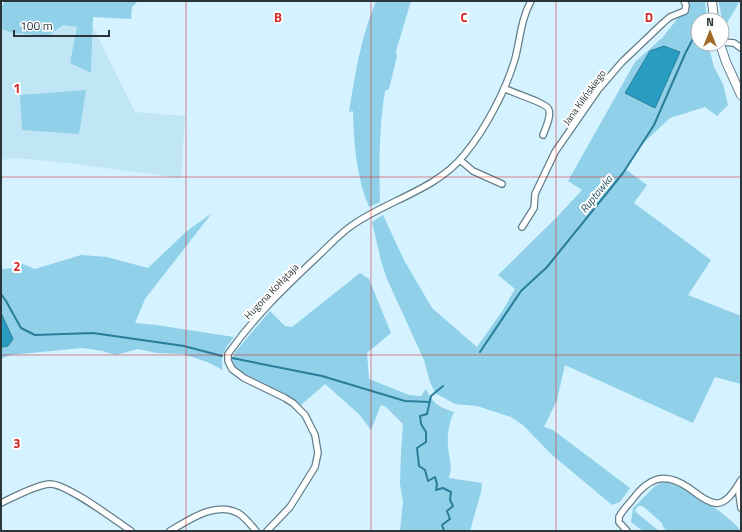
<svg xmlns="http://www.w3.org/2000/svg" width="742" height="532" font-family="'Titillium Web',sans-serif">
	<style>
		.built { fill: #c0e5f4 }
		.green { fill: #90d0e9 }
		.water { fill: #299cc1; stroke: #297d98 }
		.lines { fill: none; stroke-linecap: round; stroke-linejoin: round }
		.stream { stroke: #297d98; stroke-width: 2 }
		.minor-casing { stroke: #637e89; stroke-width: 8 }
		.secondary-casing { stroke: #637e89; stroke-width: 10 }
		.minor { stroke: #fff; stroke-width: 5.5 }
		.secondary { stroke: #fff; stroke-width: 8 }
		.grid { fill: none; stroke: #d62828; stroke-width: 1; stroke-opacity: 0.55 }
		.labels { text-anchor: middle; stroke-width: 4; stroke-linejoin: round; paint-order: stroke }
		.street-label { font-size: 10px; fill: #293539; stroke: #fff }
		.water-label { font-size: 11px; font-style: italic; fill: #265364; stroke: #fff }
		.grid-label { font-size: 13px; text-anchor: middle; font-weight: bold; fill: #d62828; stroke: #fff; stroke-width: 4; stroke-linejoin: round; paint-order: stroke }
	</style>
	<rect width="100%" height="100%" fill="#d4f2ff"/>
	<!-- built -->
	<path class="built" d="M 63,25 L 78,27 L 70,63 L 91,73 L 93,27 L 135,112 L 185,116 L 181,178 L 68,163 L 16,158 L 1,160 L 1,29 L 13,33 Z"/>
	<!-- green -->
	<path class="green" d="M 5,1 L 138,1 L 132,7 L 131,19 L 93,17 L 91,73 L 70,63 L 77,27 L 63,25 L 48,36 L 13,33 L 1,29 L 1,8 Z
		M 376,1 L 411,1 L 396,51 L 397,56 L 389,89 L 385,91 C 379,128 379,164 380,202 L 369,207 C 356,176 354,144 353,111 L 349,112 C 355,74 361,37 376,1 Z
		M 688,1 L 705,1 L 707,20 L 698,20 L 698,44 L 708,44 L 714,67 L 723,84 L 728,105 L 717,116 L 705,107 L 670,118 L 638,148 L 625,169 L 647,185 L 634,203 L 711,260 L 688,295 L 741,316 L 741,384 L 715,377 L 693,423 L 565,365 L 557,400 L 544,427 L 553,430 L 630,488 L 620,502 L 612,505 L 551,454 L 523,425 L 511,417 L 477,406 L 455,404 L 435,393 L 430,382 L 424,360 L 387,279 L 381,261 L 372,222 L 383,215 L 404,260 L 432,308 L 477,347 L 503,310 L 515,289 L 498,275 L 558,216 L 582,190 L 568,181 L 635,62 L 662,38 L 678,18 L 677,16 L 690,11 Z
		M 719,1 L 740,1 L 724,28 L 719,4 Z
		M 86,90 L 79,134 L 22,130 L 20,95 Z
		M 212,213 L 145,299 L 135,323 L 156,325 L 234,337 C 226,348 219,355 223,370 L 207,362 L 183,354 L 157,353 L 138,349 L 115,355 L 103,351 L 83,348 L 10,355 L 1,359 L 1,269 L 15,268 L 13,260 L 35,269 L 81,255 L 107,257 L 148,268 L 187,231 Z
		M 360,273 L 369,279 L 391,333 L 367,353 L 369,379 L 409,395 L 421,396 L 426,389 L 425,386 C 431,402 438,407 454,412 C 449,422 447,435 448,446 C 449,460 453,463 449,478 L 482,483 L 481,492 L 470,531 L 400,531 L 403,502 L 400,484 L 401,452 L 403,424 L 386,407 L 381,405 L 371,430 L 359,414 L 325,384 L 300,406 L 292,398 L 242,373 L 233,367 L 231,360 L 236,351 L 270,311 L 285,326 L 292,327 Z
		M 663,482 C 682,483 730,516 741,531 L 667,531 L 663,527 L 662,523 L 645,508 L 642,506 L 638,506 L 635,511 L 638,514 L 659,531 L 643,531 L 631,522 L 633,508 L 655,486 Z"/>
	<!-- water -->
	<path class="water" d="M 664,46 L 680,52 L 655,108 L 625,93 L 650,51 Z
		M 1,313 L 13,339 L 8,346 L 1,347 Z"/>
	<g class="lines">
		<!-- stream -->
		<path class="stream" d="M 1,294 L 6,301 L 21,328 L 35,335 L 93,333 L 184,346 L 222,356
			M 480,352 L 521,291 L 547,267 L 623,173 L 654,125 L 685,54 L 698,29
			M 232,358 L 322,376 L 405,401 L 430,402
			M 443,386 L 431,396 L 427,414 L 420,416 L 421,424 L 426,432 L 426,442 L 417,448 L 419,466 L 425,470 L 428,481 L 435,477 L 437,484 L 436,490 L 443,488 L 451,492 L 450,500 L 453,506 L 447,511 L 450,519 L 442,525 L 444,531"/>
		<defs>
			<path id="minor" d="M 722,42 L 734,43 L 741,48
				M 504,88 C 512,93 548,103 549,110 C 551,117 546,127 543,135
				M 460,160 L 473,171 L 502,184
				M 522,227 L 534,208 L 535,194 L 555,152 L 598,90 L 622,62 L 663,23 L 670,17 L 685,11 L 686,5 L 684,1
				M 741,483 L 739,494 L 741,508
				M 1,503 C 14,497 36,485 49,484 C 65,482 116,521 131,531
				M 170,531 C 189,520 215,501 238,513 C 245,517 251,525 256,531
				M 267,531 L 290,507 L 315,467 L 318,453 L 315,435 L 305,415 L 293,403 L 285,398 L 244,378 L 232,369 L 228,361 L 228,354 C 254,317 283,289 316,258 C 328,247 340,233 354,224 C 389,200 437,189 464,155 C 485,130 506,90 515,59 C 520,40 521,19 531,1
				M 627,531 L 619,522 L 619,517 C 622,511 627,506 632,500 C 648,478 664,471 689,488 C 696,493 706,502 715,503 C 727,505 736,488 741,480"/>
			<path id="secondary" d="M 712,1 L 714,20
				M 720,44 L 726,62 L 741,95"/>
		</defs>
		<!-- minor casing -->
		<use href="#minor" class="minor-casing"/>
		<!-- secondary casing -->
		<use href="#secondary" class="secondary-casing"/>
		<!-- minor -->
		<use href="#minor" class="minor"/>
		<!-- secondary -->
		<use href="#secondary" class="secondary"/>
	</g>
	<!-- grid -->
	<path class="grid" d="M 186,1 L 186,531M 371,1 L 371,531M 556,1 L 556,531M 1,177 L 741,177M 1,355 L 741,355"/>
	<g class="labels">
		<!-- street labels -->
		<g class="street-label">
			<text transform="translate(584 97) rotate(-54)" y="4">Jana Kilińskiego</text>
			<text transform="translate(271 291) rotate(-46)" y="4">Hugona Kołłątaja</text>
		</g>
		<!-- water labels -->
		<g class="water-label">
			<text transform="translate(596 194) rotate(-51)" y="4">Ruptawka</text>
		</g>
	</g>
	<g class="grid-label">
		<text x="278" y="22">B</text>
		<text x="464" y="22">C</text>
		<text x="649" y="22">D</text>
		<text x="17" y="93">1</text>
		<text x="17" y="271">2</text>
		<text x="17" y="448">3</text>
	</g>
	<!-- border -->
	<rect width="742" height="532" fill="none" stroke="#293539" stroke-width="4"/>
	<!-- north arrow -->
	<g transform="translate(710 32)"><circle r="19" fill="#ffffff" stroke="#a9aeb0"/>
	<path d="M0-3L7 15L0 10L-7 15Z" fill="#a16a25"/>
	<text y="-6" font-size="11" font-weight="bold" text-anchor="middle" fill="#293539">N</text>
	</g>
	<!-- scale -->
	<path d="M14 30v6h95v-6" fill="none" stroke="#293539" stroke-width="2"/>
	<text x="20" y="30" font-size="12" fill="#293539" stroke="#ffffff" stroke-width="3" paint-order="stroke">100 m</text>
</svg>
